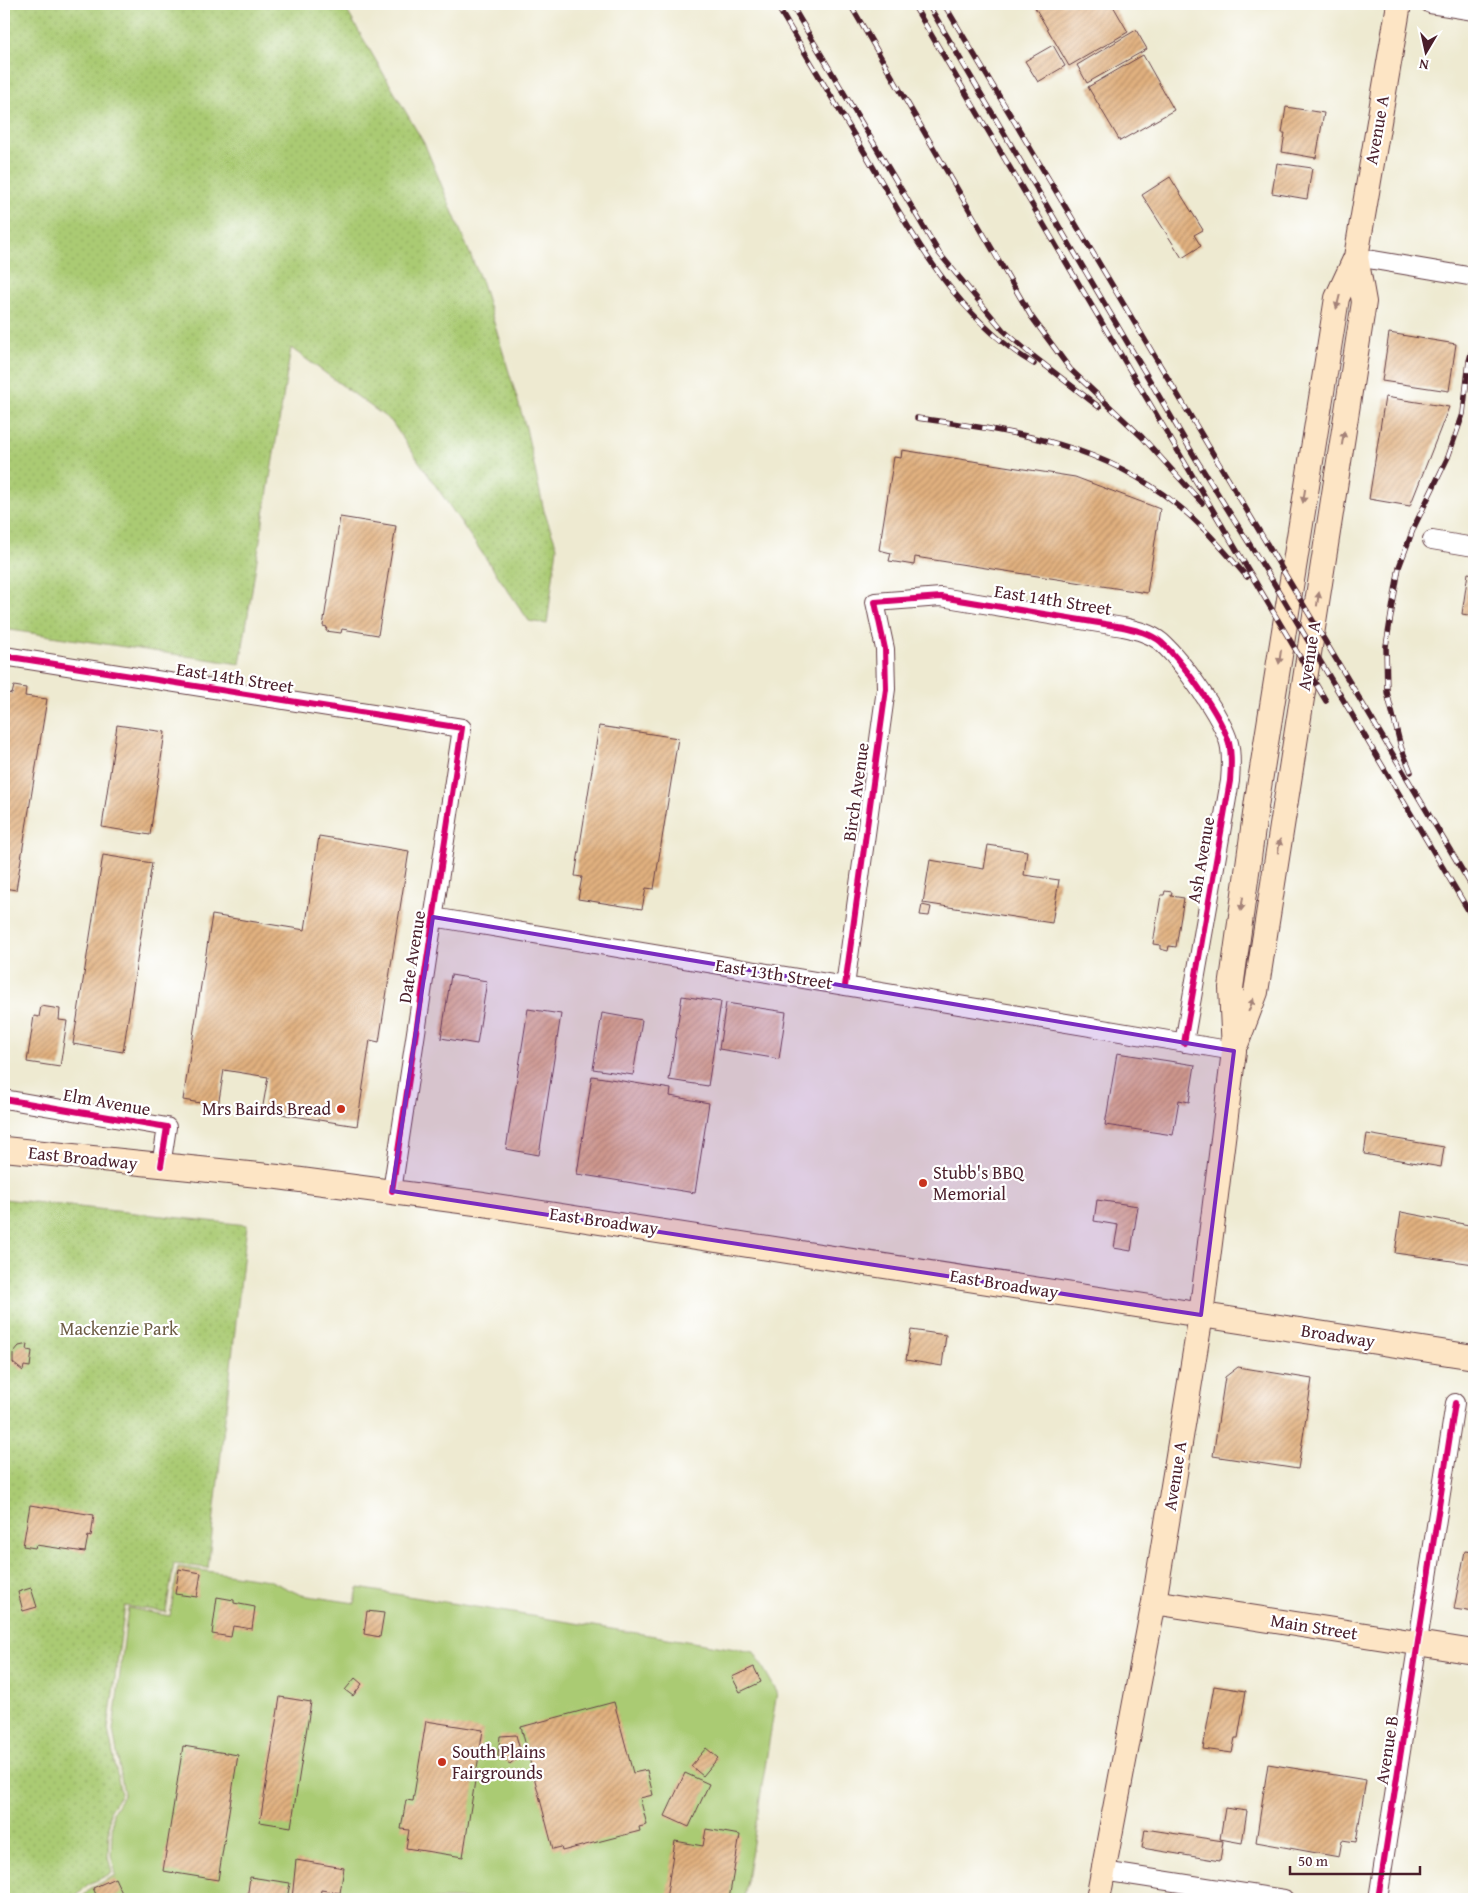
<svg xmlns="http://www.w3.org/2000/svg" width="1478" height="1903" font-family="'Gentium Book Plus',serif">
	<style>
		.park { fill: url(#park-dots); stroke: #7a754f }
		.pitch { fill: #aacb73; stroke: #7a754f }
		.building { fill: url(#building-hatch) }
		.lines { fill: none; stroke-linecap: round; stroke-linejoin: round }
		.street-casing { stroke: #633d44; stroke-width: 20 }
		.secondary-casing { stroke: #633d44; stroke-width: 26 }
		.street { stroke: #fff; stroke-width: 18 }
		.secondary { stroke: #fde5c5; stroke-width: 24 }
		.rail-casing { stroke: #4a1f2b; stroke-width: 5.5 }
		.rail { stroke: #fff; stroke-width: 4; stroke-dasharray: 11; stroke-linecap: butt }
		.cycleway-casing { stroke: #fff; stroke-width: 9 }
		.cycleway { stroke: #d6006c; stroke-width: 6 }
		.oneway { fill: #a48278 }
		.marked { fill: #7b2cbf; fill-opacity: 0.2; stroke: #7b2cbf; stroke-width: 4; stroke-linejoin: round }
		.poi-dot { fill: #c8321e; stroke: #fff; stroke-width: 2 }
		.labels { text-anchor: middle; stroke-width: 4.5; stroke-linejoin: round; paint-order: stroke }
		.street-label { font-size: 18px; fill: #4a1f2b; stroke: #fff }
		.poi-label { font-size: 18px; fill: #4a1f2b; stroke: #fff; text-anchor: start }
		.park-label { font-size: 18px; fill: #6c5b44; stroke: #fff }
	</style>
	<defs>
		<pattern id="park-dots" width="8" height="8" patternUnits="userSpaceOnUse" patternTransform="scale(1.25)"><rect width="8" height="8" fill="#aacb73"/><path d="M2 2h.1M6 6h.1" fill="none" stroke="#94ae64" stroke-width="1.8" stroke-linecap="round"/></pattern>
		<pattern id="building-hatch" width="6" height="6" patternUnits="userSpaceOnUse" patternTransform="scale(1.25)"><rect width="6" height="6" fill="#e1b17f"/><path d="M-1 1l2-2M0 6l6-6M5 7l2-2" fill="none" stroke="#b88f68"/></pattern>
	</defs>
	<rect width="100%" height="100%" fill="#fff"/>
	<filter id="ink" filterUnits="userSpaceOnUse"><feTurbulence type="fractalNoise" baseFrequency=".02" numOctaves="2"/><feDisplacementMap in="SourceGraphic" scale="10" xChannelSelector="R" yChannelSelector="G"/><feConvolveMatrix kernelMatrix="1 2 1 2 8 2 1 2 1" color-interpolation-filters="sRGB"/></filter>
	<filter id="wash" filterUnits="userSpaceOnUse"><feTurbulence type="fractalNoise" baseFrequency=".0096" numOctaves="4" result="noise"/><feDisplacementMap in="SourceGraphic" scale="20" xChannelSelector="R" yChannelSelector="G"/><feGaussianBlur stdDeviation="1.12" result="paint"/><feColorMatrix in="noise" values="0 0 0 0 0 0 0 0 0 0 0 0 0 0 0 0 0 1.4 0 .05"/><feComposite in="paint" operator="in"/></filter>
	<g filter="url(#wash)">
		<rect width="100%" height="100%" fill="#eeead1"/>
		<!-- park -->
		<path class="park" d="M 4,4 L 343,4 L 425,145 L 482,283 L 526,428 L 544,511 L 557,547 L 547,624 L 529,621 L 391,421 L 291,348 L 240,664 L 4,629 Z
			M 4,1199 L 247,1225 L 208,1568 L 174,1564 L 166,1612 L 125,1606 L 108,1729 L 121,1794 L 110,1810 L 108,1856 L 112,1873 L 87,1885 L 74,1899 L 4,1899 Z"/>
		<!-- pitch -->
		<path class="pitch" d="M 178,1567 L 269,1580 L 301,1595 L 355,1603 L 358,1588 L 754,1652 L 777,1692 L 744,1899 L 80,1899 L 91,1888 L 116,1875 L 111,1855 L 113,1812 L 124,1794 L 113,1730 L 128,1608 L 170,1616 Z"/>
		<g id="blocks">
			<!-- building -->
			<path class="building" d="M 1033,4 L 1112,4 L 1128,32 L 1069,66 Z
				M 1136,30 L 1147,49 L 1087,83 L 1077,65 Z
				M 1053,45 L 1065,66 L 1038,82 L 1025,61 Z
				M 1143,55 L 1174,110 L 1120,141 L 1088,87 Z
				M 1286,107 L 1324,113 L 1316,158 L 1282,152 L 1285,133 L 1282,133 Z
				M 1277,163 L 1312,168 L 1307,199 L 1272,193 Z
				M 1170,177 L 1203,230 L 1194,235 L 1201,246 L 1182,258 L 1142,195 Z
				M 1389,333 L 1456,344 L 1449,391 L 1382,381 Z
				M 1385,397 L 1449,407 L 1410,506 L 1369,499 Z
				M 902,450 L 1075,477 L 1160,509 L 1147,593 L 915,557 L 914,565 L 889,561 L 891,553 L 879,550 L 894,457 L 901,458 Z
				M 340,517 L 396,526 L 378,635 L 342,629 L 341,633 L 326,631 L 327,627 L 323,626 Z
				M 1468,573 L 1474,574 L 1474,616 L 1462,614 Z
				M 14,686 L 26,688 L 25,696 L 47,699 L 16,890 L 4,888 L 4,692 L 12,694 Z
				M 117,725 L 165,732 L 150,835 L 102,827 Z
				M 599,726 L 678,738 L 654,889 L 646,888 L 642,909 L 578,899 L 582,877 L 575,876 Z
				M 319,836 L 409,851 L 379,1042 L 370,1040 L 357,1126 L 262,1111 L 268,1077 L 224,1070 L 218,1106 L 183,1100 L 212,915 L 305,930 Z
				M 988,845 L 1027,851 L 1024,875 L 1059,880 L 1052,923 L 923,903 L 930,860 L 984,869 Z
				M 103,855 L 152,863 L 123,1052 L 73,1044 Z
				M 1165,891 L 1172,892 L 1171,896 L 1184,898 L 1176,947 L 1169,946 L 1168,951 L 1160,949 L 1160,945 L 1153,944 L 1161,895 L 1164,895 Z
				M 922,905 L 931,907 L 929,916 L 920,915 Z
				M 451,975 L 487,981 L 477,1044 L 441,1038 Z
				M 682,996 L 721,1002 L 708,1086 L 669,1080 Z
				M 726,1003 L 786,1012 L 779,1059 L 719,1049 Z
				M 41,1006 L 60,1009 L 59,1020 L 67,1021 L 60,1067 L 27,1062 L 34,1016 L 39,1017 Z
				M 528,1009 L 561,1014 L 539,1155 L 506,1149 Z
				M 602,1013 L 642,1020 L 633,1075 L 593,1069 Z
				M 1117,1053 L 1195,1065 L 1189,1102 L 1179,1100 L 1173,1135 L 1105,1125 Z
				M 592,1076 L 671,1089 L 670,1096 L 709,1103 L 695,1193 L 577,1174 Z
				M 1367,1134 L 1444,1147 L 1441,1167 L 1364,1154 Z
				M 1097,1200 L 1138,1206 L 1131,1251 L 1114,1248 L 1118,1225 L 1094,1221 Z
				M 1401,1212 L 1474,1226 L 1474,1264 L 1395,1253 Z
				M 911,1330 L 946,1335 L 942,1366 L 906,1360 Z
				M 28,1344 L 27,1350 L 32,1351 L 30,1367 L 24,1366 L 23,1371 L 13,1363 L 13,1353 L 19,1346 Z
				M 1238,1367 L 1312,1379 L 1298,1469 L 1213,1456 L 1225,1377 Z
				M 30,1505 L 94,1515 L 91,1537 L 88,1536 L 85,1552 L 36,1545 L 35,1548 L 23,1546 Z
				M 1465,1551 L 1474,1552 L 1474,1612 L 1454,1609 Z
				M 179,1569 L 201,1573 L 197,1597 L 175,1594 Z
				M 31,1588 L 37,1607 L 23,1611 L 18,1592 Z
				M 217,1597 L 234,1600 L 234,1603 L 255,1607 L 252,1629 L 233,1626 L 231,1637 L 212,1634 Z
				M 367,1611 L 384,1613 L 380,1637 L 364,1634 Z
				M 754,1667 L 761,1682 L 740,1692 L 732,1677 Z
				M 355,1678 L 362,1684 L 353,1696 L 345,1690 Z
				M 1214,1686 L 1246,1691 L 1238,1738 L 1235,1738 L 1232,1753 L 1203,1749 Z
				M 280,1697 L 311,1702 L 291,1827 L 260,1822 Z
				M 614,1702 L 633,1773 L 647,1770 L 653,1795 L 640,1798 L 647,1825 L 639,1827 L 640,1831 L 562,1851 L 561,1847 L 553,1849 L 521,1727 Z
				M 426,1721 L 483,1730 L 463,1857 L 406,1848 L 409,1830 L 401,1829 L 406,1800 L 413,1801 Z
				M 516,1735 L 521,1754 L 510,1764 L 498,1756 L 500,1736 Z
				M 183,1746 L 238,1755 L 218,1880 L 163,1871 Z
				M 706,1748 L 718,1758 L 703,1776 L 691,1766 Z
				M 1268,1764 L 1366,1780 L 1356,1842 L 1342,1840 L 1339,1857 L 1256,1842 Z
				M 685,1773 L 709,1784 L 689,1827 L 665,1816 Z
				M 1225,1808 L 1247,1811 L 1242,1843 L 1220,1839 Z
				M 706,1829 L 740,1835 L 729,1899 L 666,1899 L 675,1841 L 703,1846 Z
				M 1145,1829 L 1223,1841 L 1220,1861 L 1142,1848 Z
				M 296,1860 L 344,1868 L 340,1893 L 321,1890 L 320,1896 L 331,1899 L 292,1899 Z
				M 250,1877 L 290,1883 L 287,1899 L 247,1899 Z
				M 115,1878 L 122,1893 L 108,1899 L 98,1899 L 93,1888 Z"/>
		</g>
	</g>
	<g filter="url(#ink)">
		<use href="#blocks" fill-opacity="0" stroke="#633d44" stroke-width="1"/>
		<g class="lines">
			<defs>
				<path id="street" d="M 1430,4 L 1474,11
					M 1356,257 L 1474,277
					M 1432,540 L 1474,547
					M 4,656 L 462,728 L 392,1191
					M 433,917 L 1234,1051
					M 845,986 L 886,689 L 885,649 L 875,602 L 941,597 L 1123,627 C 1136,630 1150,633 1161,642 C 1182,661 1222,717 1229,743 C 1232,755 1231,769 1230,781 L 1184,1043
					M 4,1099 L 167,1127 L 161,1166
					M 1103,1871 L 1284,1899
					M 1378,1899 L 1455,1403"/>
				<path id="secondary" d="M 1237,1042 L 1256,992 L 1364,302 L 1356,257
					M 4,1149 L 278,1177 L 483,1204 L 1474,1357
					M 1154,1602 L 1474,1652
					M 1098,1899 L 1154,1602 L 1201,1315 L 1234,1051 L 1231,988 L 1257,800 L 1337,298 L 1356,257 L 1399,4"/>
			</defs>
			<!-- street casing -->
			<use href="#street" class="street-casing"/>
			<!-- secondary casing -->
			<use href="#secondary" class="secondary-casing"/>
			<!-- street -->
			<use href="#street" class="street"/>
			<!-- secondary -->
			<use href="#secondary" class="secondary"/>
			<defs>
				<path id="rail" d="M 776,4 C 807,56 838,108 869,160 C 913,236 957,318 1034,364
					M 791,4 L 939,253 L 1003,330 L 1033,356 L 1099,407
					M 850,4 L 1031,316 L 1070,369 L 1142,437 L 1202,503
					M 913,4 L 1326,701
					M 928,4 L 1196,459 L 1272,580 L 1474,920
					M 944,4 L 1474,890
					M 917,418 C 1013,432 1097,441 1176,504 C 1203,525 1225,552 1247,577
					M 1411,772 L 1401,747 L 1387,692 L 1386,646 L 1399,567 L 1414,527 L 1448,457 L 1463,414 L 1469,361 L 1474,343"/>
			</defs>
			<!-- rail casing -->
			<use href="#rail" class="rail-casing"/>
			<!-- rail -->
			<use href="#rail" class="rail"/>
			<defs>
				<path id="cycleway" d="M 4,656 L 462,728 L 392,1191
					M 845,986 L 886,689 L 885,649 L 875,602 L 941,597 L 1123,627 C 1136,630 1150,633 1161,642 C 1182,661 1222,717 1229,743 C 1232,755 1231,769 1230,781 L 1184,1043
					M 4,1099 L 167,1127 L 161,1166
					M 1378,1899 L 1455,1403"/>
			</defs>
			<!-- cycleway casing -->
			<use href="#cycleway" class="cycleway-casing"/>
			<!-- cycleway -->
			<use href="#cycleway" class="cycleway"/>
		</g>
		<!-- one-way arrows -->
		<defs><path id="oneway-solid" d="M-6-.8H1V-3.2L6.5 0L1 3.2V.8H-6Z" transform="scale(1.25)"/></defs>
		<g class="oneway">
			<use href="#oneway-solid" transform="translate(1338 302) rotate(104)"/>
			<use href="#oneway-solid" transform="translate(1343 438) rotate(-81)"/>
			<use href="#oneway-solid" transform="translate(1304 496) rotate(99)"/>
			<use href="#oneway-solid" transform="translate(1318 599) rotate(-81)"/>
			<use href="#oneway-solid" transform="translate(1280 657) rotate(98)"/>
			<use href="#oneway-solid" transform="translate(1279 846) rotate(-81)"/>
			<use href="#oneway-solid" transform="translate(1242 904) rotate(98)"/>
			<use href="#oneway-solid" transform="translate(1251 1005) rotate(-69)"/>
		</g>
	</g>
	<!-- marked area -->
	<path class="marked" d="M 433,917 L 1234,1051 L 1201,1315 L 392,1191 Z"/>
	<!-- markers -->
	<g class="poi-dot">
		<circle cx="341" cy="1109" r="5"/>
		<circle cx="923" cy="1183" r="5"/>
		<circle cx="442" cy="1762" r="5"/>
	</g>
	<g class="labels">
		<!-- street labels -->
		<g class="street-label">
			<text transform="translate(1377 130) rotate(-80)" y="6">Avenue A</text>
			<text transform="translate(1053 600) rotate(9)" y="6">East 14th Street</text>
			<text transform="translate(1309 656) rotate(-81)" y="6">Avenue A</text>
			<text transform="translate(235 678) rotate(9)" y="6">East 14th Street</text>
			<text transform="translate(856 792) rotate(-82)" y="6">Birch Avenue</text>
			<text transform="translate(1201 860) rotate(-80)" y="6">Ash Avenue</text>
			<text transform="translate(412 957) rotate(-81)" y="6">Date Avenue</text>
			<text transform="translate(774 974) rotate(9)" y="6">East 13th Street</text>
			<text transform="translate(107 1102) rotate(10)" y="6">Elm Avenue</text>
			<text transform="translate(83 1158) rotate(6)" y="6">East Broadway</text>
			<text transform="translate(604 1221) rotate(8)" y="6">East Broadway</text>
			<text transform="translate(1004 1284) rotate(9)" y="6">East Broadway</text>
			<text transform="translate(1338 1336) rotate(9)" y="6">Broadway</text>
			<text transform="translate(1175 1476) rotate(-81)" y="6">Avenue A</text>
			<text transform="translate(1314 1627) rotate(9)" y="6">Main Street</text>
			<text transform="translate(1387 1750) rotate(-81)" y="6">Avenue B</text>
		</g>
		<!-- poi labels -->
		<g class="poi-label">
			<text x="331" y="1115" text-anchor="end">Mrs Bairds Bread</text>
			<text x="933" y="1179">Stubb's BBQ<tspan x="933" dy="21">Memorial</tspan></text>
			<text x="452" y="1758">South Plains<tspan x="452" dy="21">Fairgrounds</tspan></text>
		</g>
		<!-- park labels -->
		<g class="park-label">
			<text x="119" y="1335">Mackenzie Park</text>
		</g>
	</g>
	<!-- margin -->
	<rect width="1478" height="1903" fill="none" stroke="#fff" stroke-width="20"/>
	<!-- north arrow -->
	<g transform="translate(1426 52) rotate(189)" stroke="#ffffff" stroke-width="4" paint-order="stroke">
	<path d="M0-4L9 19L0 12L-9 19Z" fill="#4a1f2b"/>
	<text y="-8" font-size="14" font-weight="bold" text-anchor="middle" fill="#4a1f2b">N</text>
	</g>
	<!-- scale -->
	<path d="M1290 1866v8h130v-8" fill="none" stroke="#4a1f2b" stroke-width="2.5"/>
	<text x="1298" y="1866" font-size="15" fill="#4a1f2b" stroke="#ffffff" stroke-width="4" paint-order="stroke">50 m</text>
</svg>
